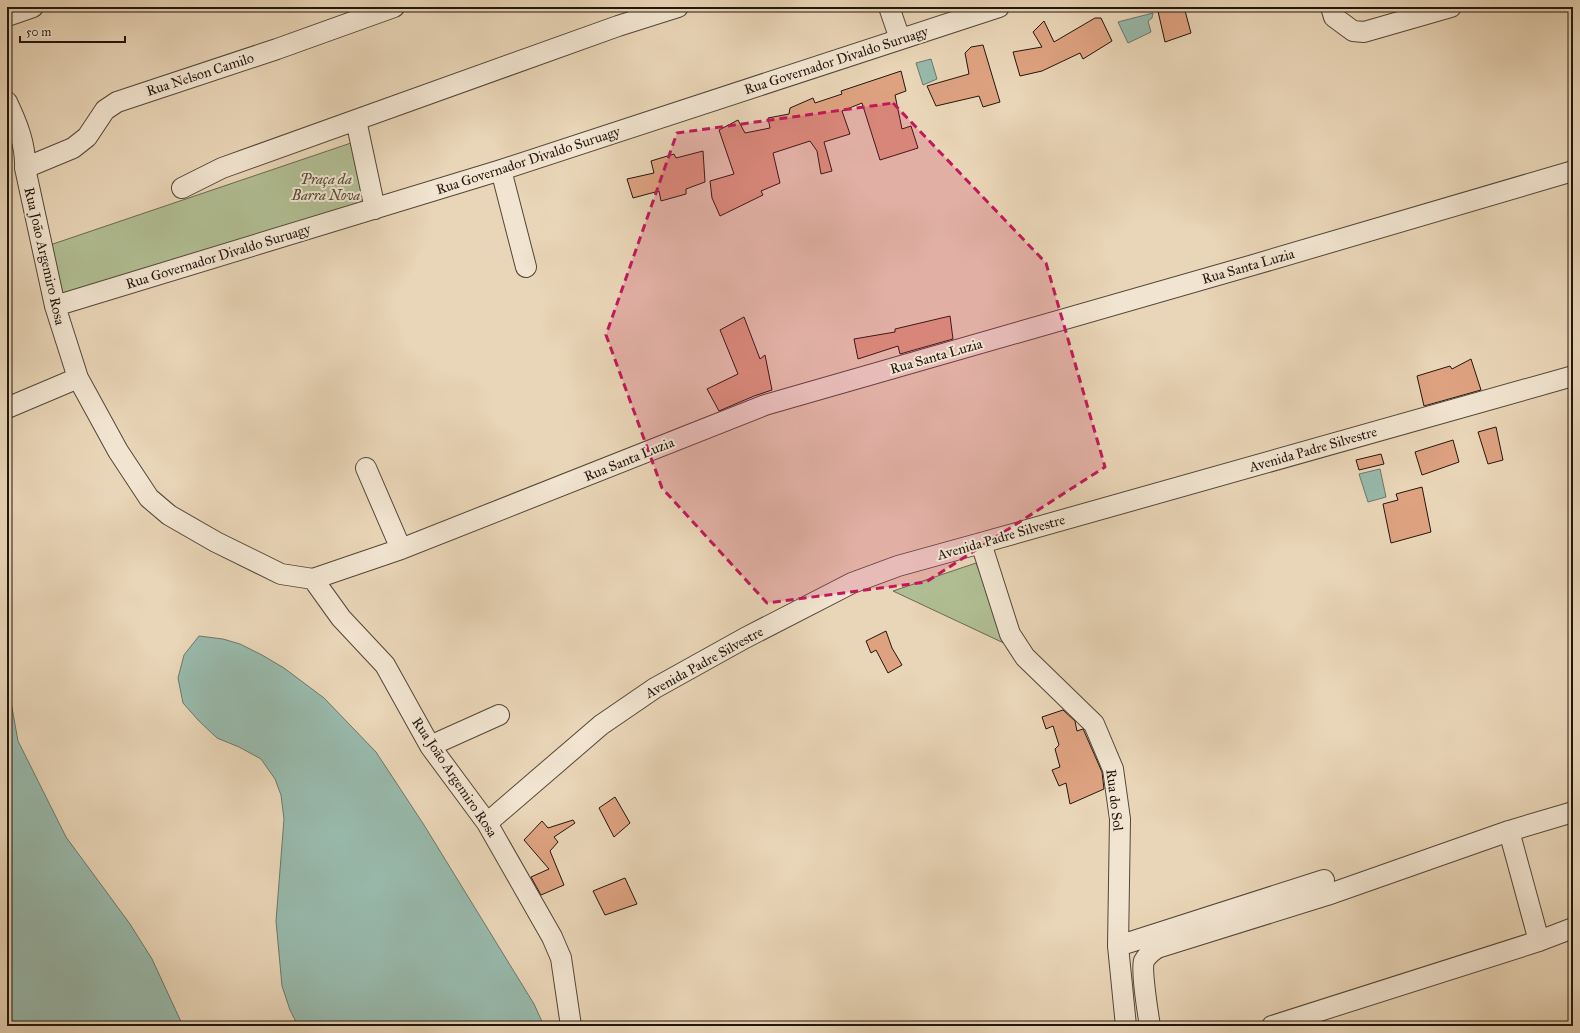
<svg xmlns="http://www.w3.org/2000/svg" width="1580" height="1033" font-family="'IM FELL Great Primer',serif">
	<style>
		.green { fill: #b1be93; stroke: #6a6a50 }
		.water { fill: #98b9ab; stroke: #69786c }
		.building { fill: #dea281; stroke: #23160d }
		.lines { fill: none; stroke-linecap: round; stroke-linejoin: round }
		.minor-casing { stroke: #544638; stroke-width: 22 }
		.minor { stroke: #f1e4d0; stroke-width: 20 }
		.marked { fill: #c2185b; fill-opacity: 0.2; stroke: #c2185b; stroke-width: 3; stroke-dasharray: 8 5; stroke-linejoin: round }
		.labels { text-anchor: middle; stroke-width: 4; stroke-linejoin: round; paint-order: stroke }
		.street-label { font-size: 14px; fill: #23160d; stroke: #f1e4d0 }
		.park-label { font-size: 14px; font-style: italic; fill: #4e4835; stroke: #f1e4d0 }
	</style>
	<rect width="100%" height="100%" fill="#e9d5b7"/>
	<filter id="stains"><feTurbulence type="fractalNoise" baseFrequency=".005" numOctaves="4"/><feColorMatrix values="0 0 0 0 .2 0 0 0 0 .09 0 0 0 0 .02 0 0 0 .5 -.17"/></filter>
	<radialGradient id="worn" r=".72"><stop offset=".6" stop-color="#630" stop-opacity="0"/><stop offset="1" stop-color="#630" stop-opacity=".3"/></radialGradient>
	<!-- green -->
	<path class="green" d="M 351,143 L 371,208 L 53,307 L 50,245 Z
		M 976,563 L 1008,645 L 893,591 Z"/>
	<!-- water -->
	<path class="water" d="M 1153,13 L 1152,18 L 1148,21 L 1151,32 L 1128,43 L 1118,22 Z
		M 931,59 L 937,79 L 923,85 L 916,63 Z
		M 1380,469 L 1386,497 L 1368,502 L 1359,474 Z
		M 199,636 L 223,639 L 240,644 L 262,655 L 284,668 L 324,698 L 376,752 L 424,825 L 534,1004 L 544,1026 L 298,1026 L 290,1010 L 282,986 L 276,921 L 284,819 L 281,795 L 275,779 L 261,759 L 239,747 L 217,738 L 199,721 L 183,703 L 178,678 L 184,655 Z
		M 7,680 L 18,741 L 66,837 L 130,924 L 152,959 L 183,1026 L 7,1026 Z"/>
	<!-- building -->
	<path class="building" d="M 1157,7 L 1184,7 L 1191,33 L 1165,42 Z
		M 1095,18 L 1101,18 L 1112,41 L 1083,59 L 1080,53 L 1042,71 L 1020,76 L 1013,52 L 1042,47 L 1033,32 L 1044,21 L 1054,42 Z
		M 983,45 L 1000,102 L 983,107 L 979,96 L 936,106 L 927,86 L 969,74 L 965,53 L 971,47 Z
		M 901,71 L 906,91 L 895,95 L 902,129 L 911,126 L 918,148 L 880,160 L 862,103 L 842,111 L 850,134 L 824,142 L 832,171 L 821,174 L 817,151 L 810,141 L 773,153 L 780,183 L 761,191 L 763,195 L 720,216 L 712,198 L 710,181 L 734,174 L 719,130 L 738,120 L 745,133 L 770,128 L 768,118 L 789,114 L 790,108 L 813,98 L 815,103 L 842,94 L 841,91 Z
		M 703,151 L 705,182 L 686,189 L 686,194 L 661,201 L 659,191 L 633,198 L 627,179 L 654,173 L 651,161 L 674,154 L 676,158 Z
		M 950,316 L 953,339 L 900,354 L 898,346 L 858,359 L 854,339 L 895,332 L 895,329 Z
		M 744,317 L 760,359 L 765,355 L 772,390 L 754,396 L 719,411 L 707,389 L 738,374 L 720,330 Z
		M 1471,359 L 1481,390 L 1424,406 L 1417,376 L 1450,366 L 1452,369 Z
		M 1496,427 L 1503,460 L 1488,464 L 1478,432 Z
		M 1453,440 L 1459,462 L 1422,475 L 1415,452 Z
		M 1381,454 L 1384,464 L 1359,470 L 1356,460 Z
		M 1422,487 L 1431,532 L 1391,543 L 1383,504 L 1398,500 L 1396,494 Z
		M 886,631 L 892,648 L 902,665 L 888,673 L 876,650 L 871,653 L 866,641 Z
		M 1063,710 L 1075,721 L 1077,731 L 1083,729 L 1084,731 L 1102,772 L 1104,789 L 1070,804 L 1066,783 L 1059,786 L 1052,770 L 1060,767 L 1055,749 L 1059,745 L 1053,726 L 1046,729 L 1042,717 Z
		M 615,797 L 630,823 L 614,837 L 599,808 Z
		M 573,820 L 575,823 L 554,837 L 558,842 L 550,851 L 564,885 L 541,895 L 531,877 L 549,869 L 524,840 L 542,821 L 548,828 Z
		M 625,878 L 637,904 L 605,915 L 593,891 Z"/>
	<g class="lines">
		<defs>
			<path id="minor" d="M 889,7 L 900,39
				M 1331,7 L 1334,17 L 1353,31 L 1364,32 L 1451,7
				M 7,16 L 33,7
				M 7,102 C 17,123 26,145 25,168 L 55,306 L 78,378 L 118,451 L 149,498 L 169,515 L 216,542 L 281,574 L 313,579 L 341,618 L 385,665 L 430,746 L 487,823 L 552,937 L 561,958 L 571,1026
				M 356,120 L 375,209
				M 25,168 L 73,148 L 87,137 L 105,110 L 117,102 L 277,49 L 394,7
				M 501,170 L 526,267
				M 182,188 L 222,168 L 618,26 L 678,7
				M 55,306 L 501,170 L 999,7
				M 7,408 L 78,378
				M 366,468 L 401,549
				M 981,543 L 1010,634 L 1025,657 L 1094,724 L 1113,769 L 1120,819 L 1118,946 L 1126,1026
				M 313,579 L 401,549 L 765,405 L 1253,265 L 1573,171
				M 430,746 L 499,715
				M 487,823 L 601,725 L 655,688 L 745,638 L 852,583 L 898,566 L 981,543 L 1573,376
				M 1509,831 L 1539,941
				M 1118,946 L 1324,880
				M 1150,1026 C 1148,1014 1141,970 1144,961 C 1147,955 1151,952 1157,948 L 1327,895 L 1509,831 L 1573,812
				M 1272,1026 L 1539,941 L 1573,928"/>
		</defs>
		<!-- minor casing -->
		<use href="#minor" class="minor-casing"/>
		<!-- minor -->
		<use href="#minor" class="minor"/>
	</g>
	<!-- marked area -->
	<path class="marked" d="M 893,103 L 1046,263 L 1105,467 L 926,582 L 767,603 L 662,488 L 606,335 L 677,133 Z"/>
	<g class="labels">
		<!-- street labels -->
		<g class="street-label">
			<text transform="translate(836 60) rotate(-18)" y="5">Rua Governador Divaldo Suruagy</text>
			<text transform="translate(200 74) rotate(-18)" y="5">Rua Nelson Camilo</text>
			<text transform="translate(528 160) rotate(-18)" y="5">Rua Governador Divaldo Suruagy</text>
			<text transform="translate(45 256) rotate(77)" y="5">Rua João Argemiro Rosa</text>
			<text transform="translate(218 256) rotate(-17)" y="5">Rua Governador Divaldo Suruagy</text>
			<text transform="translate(1248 266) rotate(-16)" y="5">Rua Santa Luzia</text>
			<text transform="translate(936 356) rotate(-16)" y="5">Rua Santa Luzia</text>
			<text transform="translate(1313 449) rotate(-16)" y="5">Avenida Padre Silvestre</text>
			<text transform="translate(629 459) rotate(-22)" y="5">Rua Santa Luzia</text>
			<text transform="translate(1001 537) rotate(-16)" y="5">Avenida Padre Silvestre</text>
			<text transform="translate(704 662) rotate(-29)" y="5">Avenida Padre Silvestre</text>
			<text transform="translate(455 777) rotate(56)" y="5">Rua João Argemiro Rosa</text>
			<text transform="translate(1115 800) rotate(83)" y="5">Rua do Sol</text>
		</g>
		<!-- park labels -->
		<g class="park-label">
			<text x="326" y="184">Praça da<tspan x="326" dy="16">Barra Nova</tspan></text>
		</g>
	</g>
	<!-- margin -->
	<rect width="1580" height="1033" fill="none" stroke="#e9d5b7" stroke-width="24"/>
	<rect x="8" y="8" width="1564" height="1017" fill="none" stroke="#23160d" stroke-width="2"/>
	<rect x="12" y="12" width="1556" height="1009" fill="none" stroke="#23160d"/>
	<!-- scale -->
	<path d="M20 36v6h105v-6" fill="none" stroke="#23160d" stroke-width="2"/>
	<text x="26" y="36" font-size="12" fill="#23160d" stroke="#f1e4d0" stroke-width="3" paint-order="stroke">50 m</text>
	<rect width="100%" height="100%" filter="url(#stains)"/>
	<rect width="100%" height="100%" fill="url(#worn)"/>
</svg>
